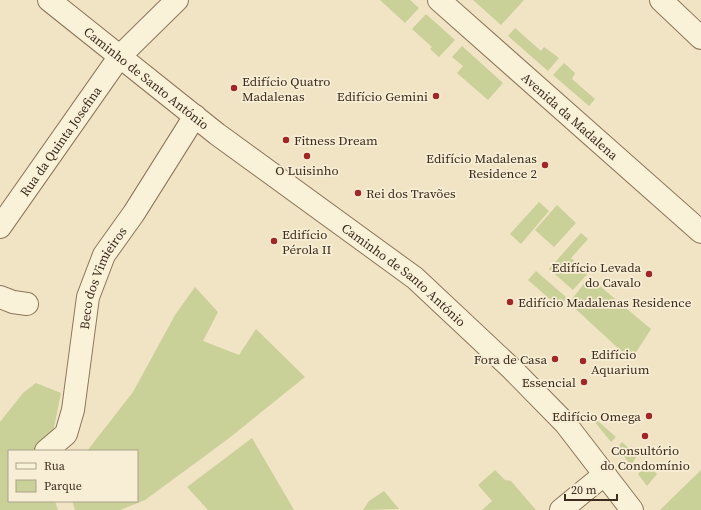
<svg xmlns="http://www.w3.org/2000/svg" width="701" height="510" font-family="'Source Serif 4',serif">
	<style>
		.green { fill: #c9d098 }
		.lines { fill: none; stroke-linecap: round; stroke-linejoin: round }
		.minor-casing { stroke: #8d755a; stroke-width: 24 }
		.minor { stroke: #faf1d9; stroke-width: 22 }
		.poi-dot { fill: #9f2727; stroke: #f7eed5; stroke-width: 1.5 }
		.labels { text-anchor: middle; stroke-width: 3.5; stroke-linejoin: round; paint-order: stroke }
		.street-label { font-size: 13px; fill: #3c2d1e; stroke: #f7eed5 }
		.poi-label { font-size: 13px; fill: #3c2d1e; stroke: #f7eed5; text-anchor: start }
	</style>
	<rect width="100%" height="100%" fill="#f0e4c5"/>
	<!-- green -->
	<path class="green" d="M 380,0 L 410,0 L 419,8 L 405,23 Z
		M 473,0 L 524,0 L 501,25 Z
		M 426,14 L 455,40 L 439,57 L 430,49 L 432,47 L 412,29 Z
		M 515,28 L 541,51 L 544,47 L 559,58 L 548,71 L 508,36 Z
		M 462,46 L 503,83 L 488,100 L 457,73 L 463,66 L 452,57 Z
		M 564,63 L 575,73 L 572,79 L 595,99 L 589,106 L 553,75 Z
		M 539,202 L 549,211 L 521,244 L 510,234 Z
		M 557,205 L 576,223 L 554,247 L 535,230 Z
		M 581,233 L 588,239 L 571,258 L 588,273 L 573,290 L 549,269 Z
		M 536,271 L 567,298 L 559,307 L 528,280 Z
		M 589,277 L 651,329 L 631,360 L 569,303 Z
		M 195,287 L 218,312 L 203,341 L 239,355 L 256,329 L 305,377 L 228,439 L 145,500 L 120,510 L 75,510 L 72,501 L 137,501 L 137,451 L 87,451 L 133,392 L 175,315 Z
		M 36,383 L 61,393 L 52,437 L 35,451 L 9,451 L 9,501 L 55,501 L 58,510 L 0,510 L 0,422 L 23,393 Z
		M 592,416 L 616,437 L 611,442 L 591,417 Z
		M 252,438 L 294,510 L 208,510 L 187,487 Z
		M 622,442 L 637,456 L 631,465 L 617,448 Z
		M 647,464 L 657,474 L 647,486 L 638,474 Z
		M 495,470 L 505,480 L 511,481 L 536,510 L 482,510 L 492,501 L 478,485 Z
		M 701,470 L 701,510 L 660,510 Z
		M 384,491 L 399,509 L 363,510 L 369,501 Z"/>
	<g class="lines">
		<defs>
			<g id="minor">
				<path id="s1" d="M 49,0 L 217,134 L 415,278 L 512,369 L 565,423 L 632,510"/>
				<path id="s2" d="M 439,0 L 701,232"/>
				<path d="M 661,0 L 701,38"/>
				<path id="s3" d="M 0,227 L 120,56 L 177,0"/>
				<path d="M 0,297 L 13,302 L 27,304"/>
				<path id="s4" d="M 46,451 L 66,434 L 73,410 L 88,297 L 104,255 L 134,213 L 195,116"/>
				<path d="M 561,510 L 605,474"/>
			</g>
		</defs>
		<!-- minor casing -->
		<use href="#minor" class="minor-casing"/>
		<!-- minor -->
		<use href="#minor" class="minor"/>
	</g>
	<!-- markers -->
	<g class="poi-dot">
		<circle cx="234" cy="88" r="4"/>
		<circle cx="436" cy="96" r="4"/>
		<circle cx="286" cy="140" r="4"/>
		<circle cx="307" cy="156" r="4"/>
		<circle cx="545" cy="165" r="4"/>
		<circle cx="358" cy="193" r="4"/>
		<circle cx="274" cy="241" r="4"/>
		<circle cx="649" cy="274" r="4"/>
		<circle cx="510" cy="302" r="4"/>
		<circle cx="555" cy="359" r="4"/>
		<circle cx="583" cy="361" r="4"/>
		<circle cx="584" cy="382" r="4"/>
		<circle cx="649" cy="416" r="4"/>
		<circle cx="645" cy="436" r="4"/>
	</g>
	<g class="labels">
		<!-- street labels -->
		<g class="street-label">
			<text dy="5" stroke="none"><textPath href="#s1" startOffset="125">Caminho de Santo António</textPath></text>
			<text dy="5" stroke="none"><textPath href="#s2" startOffset="175">Avenida da Madalena</textPath></text>
			<text dy="5" stroke="none"><textPath href="#s3" startOffset="105">Rua da Quinta Josefina</textPath></text>
			<text dy="5" stroke="none"><textPath href="#s1" startOffset="449">Caminho de Santo António</textPath></text>
			<text dy="5" stroke="none"><textPath href="#s4" startOffset="188">Beco dos Vimieiros</textPath></text>
		</g>
		<!-- poi labels -->
		<g class="poi-label">
			<text x="242" y="86">Edifício Quatro<tspan x="242" dy="15">Madalenas</tspan></text>
			<text x="428" y="101" text-anchor="end">Edifício Gemini</text>
			<text x="294" y="145">Fitness Dream</text>
			<text x="537" y="163" text-anchor="end">Edifício Madalenas<tspan x="537" dy="15">Residence 2</tspan></text>
			<text x="307" y="175" text-anchor="middle">O Luisinho</text>
			<text x="366" y="198">Rei dos Travões</text>
			<text x="282" y="239">Edifício<tspan x="282" dy="15">Pérola II</tspan></text>
			<text x="641" y="272" text-anchor="end">Edifício Levada<tspan x="641" dy="15">do Cavalo</tspan></text>
			<text x="518" y="307">Edifício Madalenas Residence</text>
			<text x="591" y="359">Edifício<tspan x="591" dy="15">Aquarium</tspan></text>
			<text x="547" y="364" text-anchor="end">Fora de Casa</text>
			<text x="576" y="387" text-anchor="end">Essencial</text>
			<text x="641" y="421" text-anchor="end">Edifício Omega</text>
			<text x="645" y="455" text-anchor="middle">Consultório<tspan x="645" dy="15">do Condomínio</tspan></text>
		</g>
	</g>
	<!-- legend -->
	<rect x="8" y="450" width="130" height="52" fill="#f7eed5" stroke="#aca18c"/>
	<rect x="16" y="463" width="20" height="6" fill="#faf1d9" stroke="#aca18c"/>
	<text x="44" y="470" font-size="12" fill="#3c2d1e">Rua</text>
	<rect x="16" y="480" width="20" height="12" fill="#c9d098" stroke="#aca18c"/>
	<text x="44" y="490" font-size="12" fill="#3c2d1e">Parque</text>
	<!-- scale -->
	<path d="M565 494v6h52v-6" fill="none" stroke="#3c2d1e" stroke-width="2"/>
	<text x="571" y="494" font-size="12" fill="#3c2d1e" stroke="#f7eed5" stroke-width="3" paint-order="stroke">20 m</text>
</svg>
